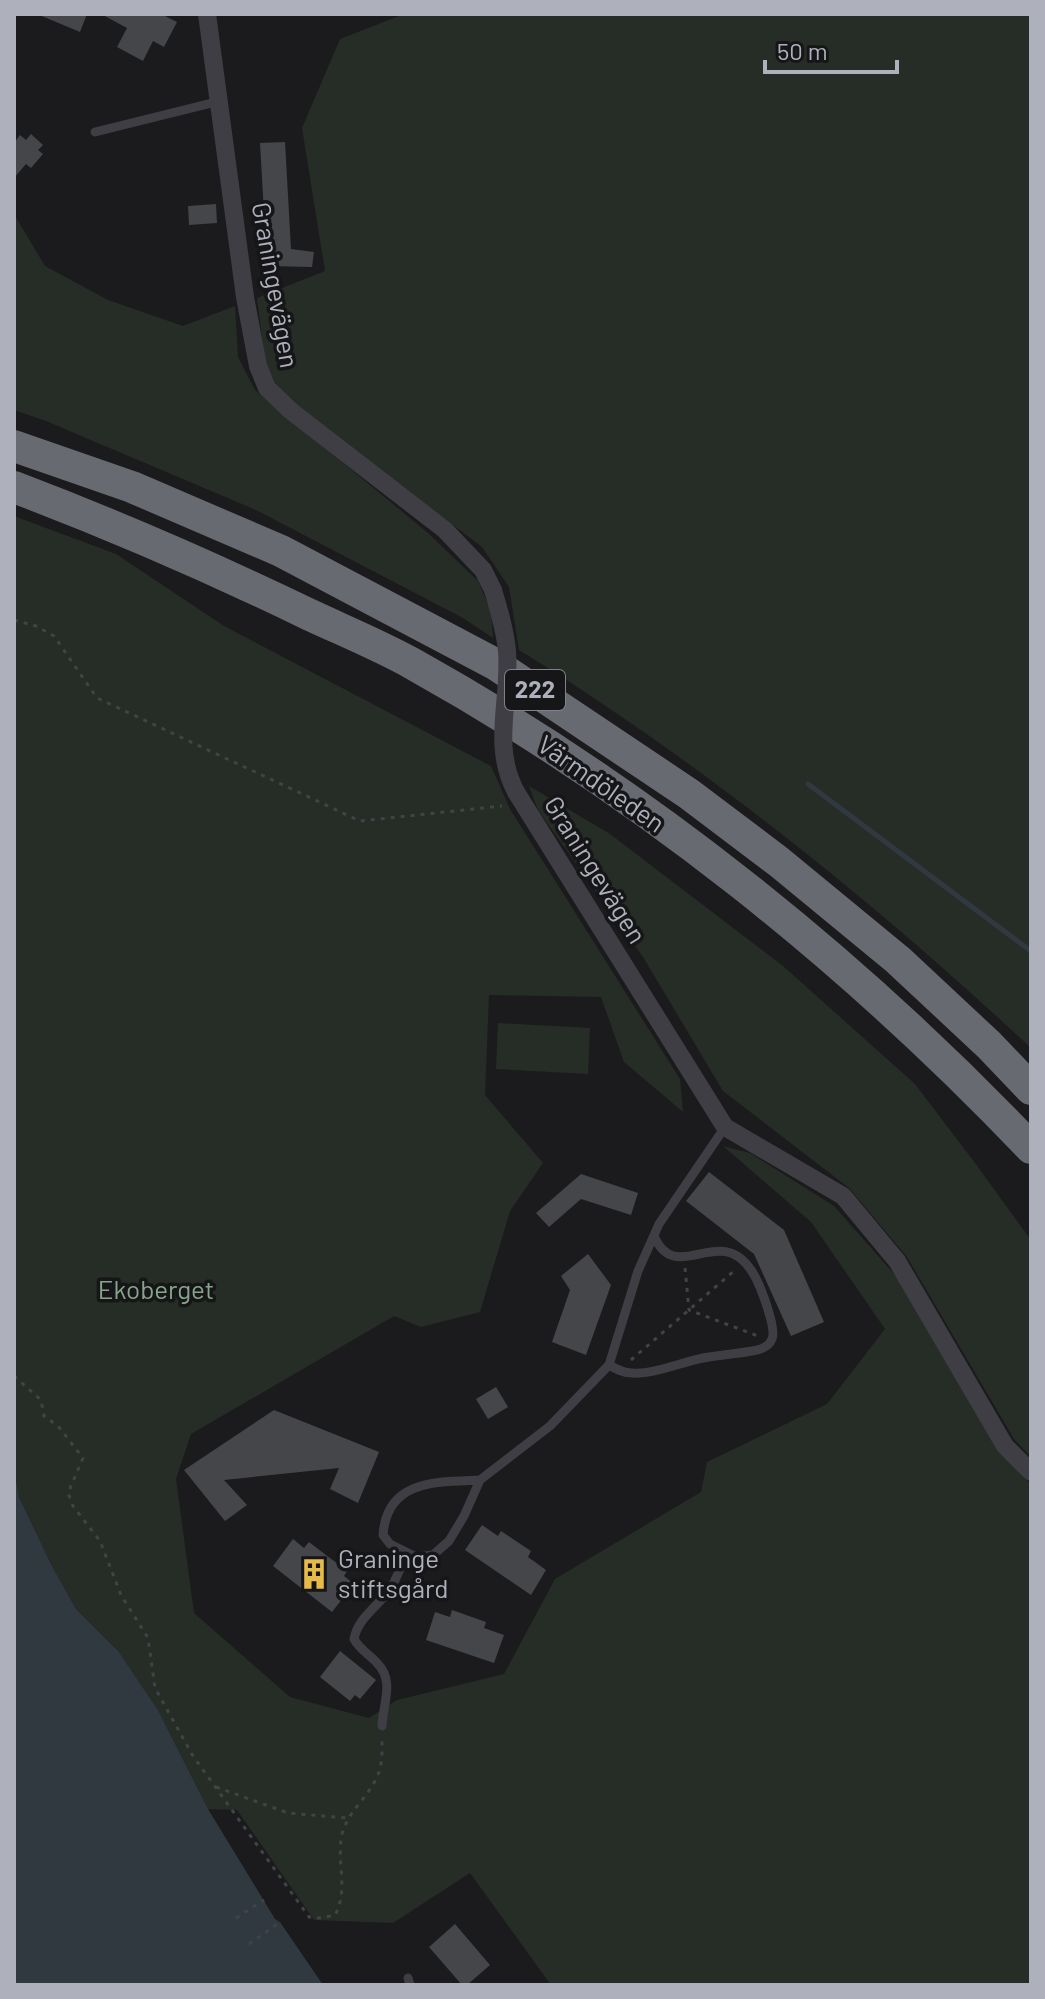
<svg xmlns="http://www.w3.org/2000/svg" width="1045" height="1999" font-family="Barlow,sans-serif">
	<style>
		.green { fill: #252d26 }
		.water { fill: #313940 }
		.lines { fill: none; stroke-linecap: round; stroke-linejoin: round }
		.stream { stroke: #313940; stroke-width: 5 }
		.building { fill: #45464a }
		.path { stroke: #424348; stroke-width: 3; stroke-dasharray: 4 6; stroke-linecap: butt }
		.lane { stroke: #3e3e44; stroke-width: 9 }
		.street { stroke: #3e3e44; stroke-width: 18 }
		.highway { stroke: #686a72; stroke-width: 32 }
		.street-bridge { stroke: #3e3e44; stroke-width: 18 }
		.labels { text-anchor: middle; stroke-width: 7; stroke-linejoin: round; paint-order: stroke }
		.shield { fill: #161618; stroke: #80828a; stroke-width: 2 }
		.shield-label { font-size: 24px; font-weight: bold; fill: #aeb1bb }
		.street-label { font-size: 26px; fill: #aeb1bb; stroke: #161618 }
		.park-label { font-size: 26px; fill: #87a58a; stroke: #161618 }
		.poi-label { font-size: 26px; fill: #aeb1bb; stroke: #161618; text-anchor: start }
	</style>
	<rect width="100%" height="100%" fill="#1b1b1d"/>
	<!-- green -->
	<path class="green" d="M 404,14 L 1031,14 L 1031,1048 C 872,900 703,764 519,650 L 509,587 L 482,547 L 294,404 L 276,386 L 265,362 L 257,298 L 325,271 L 302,128 L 340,39 Z
		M 14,214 L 45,266 L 108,300 L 183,326 L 235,306 L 238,357 L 255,390 L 428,533 L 478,581 L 491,611 L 493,638 L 463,618 L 256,510 L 46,421 L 14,410 Z
		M 14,516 L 116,554 L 224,626 L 491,766 L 510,809 L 680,1079 L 683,1112 L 624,1062 L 601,997 L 489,995 L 485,1095 L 543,1163 L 510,1211 L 480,1312 L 421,1327 L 394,1316 L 191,1434 L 176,1479 L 194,1613 L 290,1697 L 369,1718 L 397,1700 L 504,1674 L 555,1579 L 701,1492 L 707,1462 L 827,1404 L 885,1329 L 811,1222 L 723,1146 L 750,1153 L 834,1206 L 902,1283 L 995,1446 L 1031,1485 L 1031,1985 L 551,1985 L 470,1873 L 393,1923 L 314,1920 L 237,1810 L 208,1809 L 158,1710 L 119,1652 L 76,1609 L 52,1566 L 19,1497 L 14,1469 Z
		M 529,786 L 610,834 L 783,966 L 915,1084 L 975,1163 L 1031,1240 L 1031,1457 L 1014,1439 L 907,1257 L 849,1188 L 723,1091 L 643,957 L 538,810 Z
		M 498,1023 L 590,1028 L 588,1074 L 496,1069 Z"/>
	<!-- water -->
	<path class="water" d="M 14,1469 L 19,1497 L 52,1566 L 76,1609 L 119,1652 L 158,1710 L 208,1809 L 275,1919 L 280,1922 L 323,1985 L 14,1985 Z"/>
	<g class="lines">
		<!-- stream -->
		<path class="stream" d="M 808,784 L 1031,951"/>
	</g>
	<!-- building -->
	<path class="building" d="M 37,14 L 87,14 L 80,32 Z
		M 101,14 L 161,14 L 177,22 L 164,47 L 153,41 L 143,61 L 117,47 L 127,28 Z
		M 31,134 L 43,145 L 38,150 L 43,154 L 31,168 L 26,164 L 14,178 L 14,143 L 20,135 L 26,140 Z
		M 285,142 L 291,249 L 314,252 L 312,267 L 267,266 L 260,143 Z
		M 216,204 L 217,223 L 189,225 L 188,206 Z
		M 709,1172 L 784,1230 L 824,1322 L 791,1336 L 754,1254 L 686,1201 Z
		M 581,1174 L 638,1193 L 631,1215 L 581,1199 L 549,1227 L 536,1213 Z
		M 588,1254 L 611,1285 L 586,1355 L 552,1342 L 570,1290 L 561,1276 Z
		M 496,1387 L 508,1407 L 488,1419 L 476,1399 Z
		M 274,1410 L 379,1452 L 358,1503 L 330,1489 L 339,1468 L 224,1480 L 247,1505 L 225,1521 L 184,1470 Z
		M 482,1525 L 498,1536 L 501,1531 L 531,1551 L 528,1557 L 546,1570 L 531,1595 L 465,1550 Z
		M 293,1539 L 304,1548 L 309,1542 L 347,1571 L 344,1576 L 354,1584 L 332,1612 L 273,1566 Z
		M 452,1610 L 486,1622 L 484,1628 L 504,1635 L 494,1663 L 426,1640 L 435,1612 L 450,1617 Z
		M 340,1651 L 376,1680 L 360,1699 L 355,1695 L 350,1701 L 320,1677 Z
		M 455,1924 L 490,1965 L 467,1985 L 462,1985 L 429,1947 Z"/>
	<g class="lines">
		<!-- path -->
		<path class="path" d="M 14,620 L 36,626 L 54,636 L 97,698 L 360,821 L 502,806
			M 685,1268 L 689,1310 L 758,1336
			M 631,1360 L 734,1271
			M 14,1376 L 41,1400 L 44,1416 L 58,1426 L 83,1458 L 68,1493 L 73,1506 L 100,1541 L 121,1595 L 148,1638 L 155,1688 L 193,1756 L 309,1917 L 321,1918 L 335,1915 C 349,1890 336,1861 342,1834 C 348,1812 365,1800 375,1781 C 383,1767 382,1753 382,1737
			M 216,1787 L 288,1813 L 347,1818
			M 236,1918 L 264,1900
			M 249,1944 L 280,1922"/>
		<!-- lane -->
		<path class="lane" d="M 95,132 L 220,101
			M 609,1365 C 616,1369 623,1373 632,1373 C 651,1375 683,1362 703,1358 C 719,1355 736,1354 752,1351 C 759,1350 769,1347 772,1339 C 777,1328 759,1281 751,1270 C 719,1222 676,1287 654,1236
			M 480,1480 C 438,1482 387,1479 383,1535 L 390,1544 L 416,1557 L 433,1555 L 449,1541 L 464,1516 L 480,1480 L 550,1426 L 609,1365 L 638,1271 L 659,1224 L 725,1127
			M 382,1726 C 383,1703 395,1681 377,1663 C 369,1654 360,1650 354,1639 C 358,1617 379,1606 391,1588 C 397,1577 402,1565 407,1553
			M 408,1978 L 410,1985"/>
		<!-- street -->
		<path class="street" d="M 207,14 L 245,297 L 258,366 L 267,388 L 291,411 L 445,530 L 483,570 L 493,590
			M 516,792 L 725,1127 L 843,1196 L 897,1261 L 1005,1446 L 1031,1472"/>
		<!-- highway -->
		<path class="highway" d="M 14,446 L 132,487 L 281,551 L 495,664 L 689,794 L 779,862 L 898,960 L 989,1045 L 1031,1089
			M 14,487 C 114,525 211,567 308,614 C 342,630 379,645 413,664 C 641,791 851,959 1031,1148"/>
		<!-- street-bridge -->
		<path class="street-bridge" d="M 493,590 C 499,610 505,630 507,651 C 511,701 491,745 516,792"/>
	</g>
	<!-- icons -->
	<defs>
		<symbol id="building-bare" viewBox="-9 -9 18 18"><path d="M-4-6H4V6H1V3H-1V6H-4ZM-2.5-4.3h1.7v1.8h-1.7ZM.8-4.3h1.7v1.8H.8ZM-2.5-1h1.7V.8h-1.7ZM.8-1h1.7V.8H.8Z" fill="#e7bb48" stroke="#161618" stroke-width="2.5" paint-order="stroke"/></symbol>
	</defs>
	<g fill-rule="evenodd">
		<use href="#building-bare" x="292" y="1552" width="44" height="44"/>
	</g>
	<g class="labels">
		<!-- shield labels -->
		<rect class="shield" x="505" y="670" width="60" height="40" rx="6"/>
		<g class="shield-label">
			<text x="535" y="698">222</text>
		</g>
		<!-- street labels -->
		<g class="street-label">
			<text transform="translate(275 285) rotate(80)" y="9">Graningevägen</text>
			<text transform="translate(601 784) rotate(35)" y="9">Värmdöleden</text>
			<text transform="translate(595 870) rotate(58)" y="9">Graningevägen</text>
		</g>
		<!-- park labels -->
		<g class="park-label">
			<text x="156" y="1299">Ekoberget</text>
		</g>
		<!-- poi labels -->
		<g class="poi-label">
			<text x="338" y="1568">Graninge<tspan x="338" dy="30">stiftsgård</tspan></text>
		</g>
	</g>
	<!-- border -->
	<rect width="1045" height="1999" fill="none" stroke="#aeb1bb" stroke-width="32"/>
	<!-- scale -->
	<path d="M765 60v12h132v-12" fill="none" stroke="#aeb1bb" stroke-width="4"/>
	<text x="777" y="60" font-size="24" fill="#aeb1bb" stroke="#161618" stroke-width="6" paint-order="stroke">50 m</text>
</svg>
